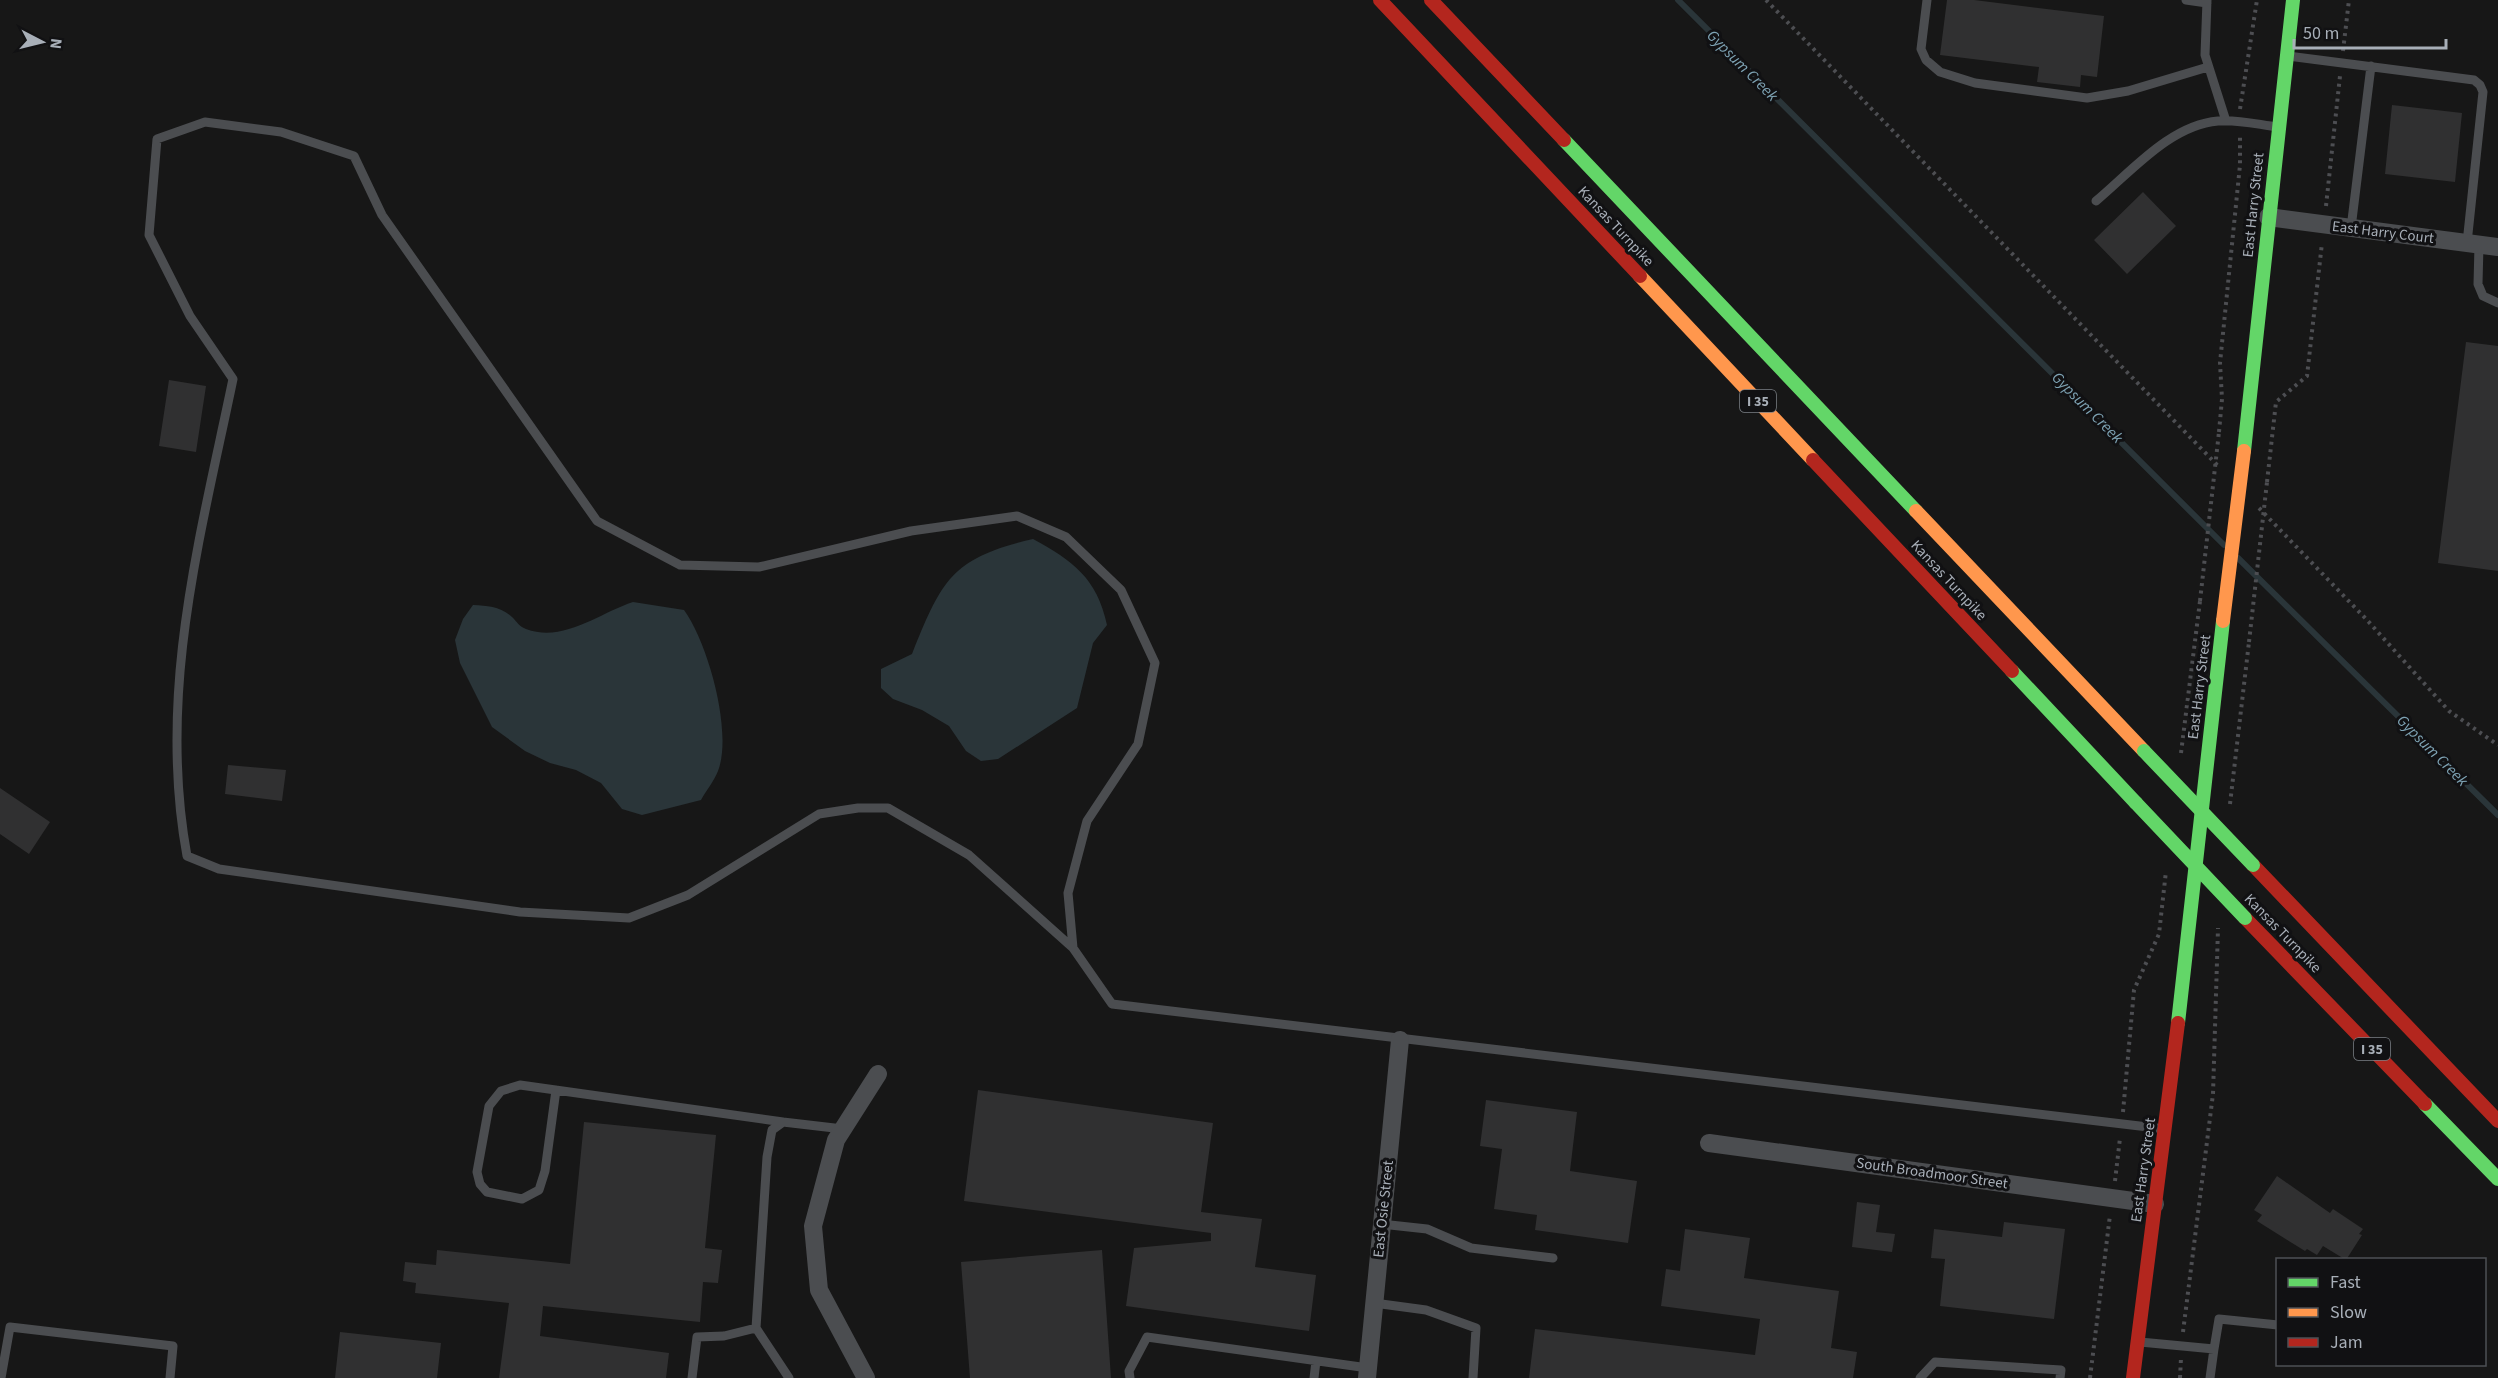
<svg xmlns="http://www.w3.org/2000/svg" width="2498" height="1378" font-family="'Source Sans 3',sans-serif">
	<style>
		.water { fill: #2a3539 }
		.lines { fill: none; stroke-linecap: round; stroke-linejoin: round }
		.stream { stroke: #2a3539; stroke-width: 6 }
		.building { fill: #303031 }
		.path { stroke: #4d4e52; stroke-width: 4; stroke-dasharray: 3 4.5; stroke-linecap: butt }
		.lane { stroke: #4b4d50; stroke-width: 9 }
		.street { stroke: #4b4d50; stroke-width: 18 }
		.fast { stroke: #63d668; stroke-width: 14 }
		.slow { stroke: #ff974d; stroke-width: 14 }
		.jam { stroke: #b3261e; stroke-width: 14 }
		.path-bridge { stroke: #4d4e52; stroke-width: 4; stroke-dasharray: 3 4.5; stroke-linecap: butt }
		.fast-bridge { stroke: #63d668; stroke-width: 14 }
		.slow-bridge { stroke: #ff974d; stroke-width: 14 }
		.labels { text-anchor: middle; stroke-width: 6; stroke-linejoin: round; paint-order: stroke }
		.shield { fill: #111113; stroke: #7b8086; stroke-width: 1.5 }
		.shield-label { font-size: 14px; font-weight: bold; fill: #a8afb8 }
		.street-label { font-size: 15px; fill: #a8afb8; stroke: #111113 }
		.water-label { font-size: 16px; font-style: italic; fill: #7ea3b4; stroke: #111113 }
	</style>
	<rect width="100%" height="100%" fill="#171717"/>
	<!-- water -->
	<path class="water" d="M 1033,539 C 1073,561 1097,578 1107,625 L 1093,643 L 1077,708 L 998,759 L 981,761 L 966,751 L 949,726 L 922,710 L 893,699 L 881,688 L 881,669 L 912,654 C 942,580 951,558 1033,539 Z
		M 633,602 L 684,610 C 708,643 733,732 718,771 C 714,781 706,791 701,800 L 642,815 L 622,809 L 601,783 L 576,770 L 550,763 L 525,751 L 492,727 L 460,663 L 455,640 L 463,619 L 473,605 C 488,606 500,606 512,617 C 517,622 520,627 526,629 C 564,643 599,613 633,602 Z"/>
	<g class="lines">
		<!-- stream -->
		<path class="stream" d="M 1678,0 L 2224,545
			M 2238,558 L 2498,815"/>
	</g>
	<!-- building -->
	<path class="building" d="M 1947,0 L 1974,0 L 2104,16 L 2097,77 L 2081,75 L 2080,87 L 2037,82 L 2039,67 L 1940,55 Z
		M 2392,105 L 2462,113 L 2455,182 L 2385,174 Z
		M 2143,192 L 2176,226 L 2127,274 L 2094,240 Z
		M 2466,342 L 2498,346 L 2498,571 L 2438,563 Z
		M 169,380 L 206,386 L 196,452 L 159,446 Z
		M 228,765 L 286,770 L 282,801 L 225,794 Z
		M 0,788 L 50,822 L 29,854 L 0,834 Z
		M 978,1090 L 1213,1123 L 1201,1212 L 1262,1219 L 1255,1267 L 1316,1275 L 1309,1331 L 1126,1306 L 1134,1248 L 1211,1241 L 1211,1233 L 964,1201 Z
		M 1486,1100 L 1577,1112 L 1570,1171 L 1637,1181 L 1628,1243 L 1535,1230 L 1537,1215 L 1494,1209 L 1502,1149 L 1480,1146 Z
		M 584,1122 L 716,1135 L 705,1248 L 722,1250 L 718,1283 L 703,1282 L 700,1322 L 543,1306 L 540,1336 L 669,1353 L 666,1378 L 499,1378 L 509,1303 L 415,1293 L 416,1283 L 403,1281 L 405,1262 L 436,1265 L 437,1250 L 570,1264 Z
		M 2277,1176 L 2330,1213 L 2333,1209 L 2363,1229 L 2359,1234 L 2362,1235 L 2346,1260 L 2323,1246 L 2317,1255 L 2307,1249 L 2305,1251 L 2257,1221 L 2262,1215 L 2254,1210 Z
		M 1857,1202 L 1880,1205 L 1876,1232 L 1895,1234 L 1892,1252 L 1852,1247 Z
		M 2004,1222 L 2065,1229 L 2054,1319 L 1940,1306 L 1945,1259 L 1931,1258 L 1934,1229 L 2002,1237 Z
		M 1685,1229 L 1750,1238 L 1744,1278 L 1839,1291 L 1831,1348 L 1857,1352 L 1853,1378 L 1529,1378 L 1535,1329 L 1755,1355 L 1760,1319 L 1661,1306 L 1666,1269 L 1680,1271 Z
		M 1102,1250 L 1111,1378 L 970,1378 L 961,1262 Z
		M 340,1332 L 441,1343 L 437,1378 L 335,1378 Z"/>
	<g class="lines">
		<!-- path -->
		<path class="path" d="M 1766,0 L 2220,468
			M 2343,51 L 2349,0
			M 2240,109 L 2257,0
			M 2326,206 L 2340,76
			M 2219,432 L 2222,399 L 2220,363 L 2240,165 L 2240,134
			M 2267,482 L 2276,402 L 2307,376 L 2322,243
			M 2259,508 L 2367,620 L 2449,711 L 2498,745
			M 2181,753 L 2200,601
			M 2230,804 L 2249,642
			M 2123,1112 L 2134,990 L 2159,934 L 2166,871
			M 2115,1181 L 2120,1138
			M 2183,1332 L 2213,1094 L 2218,928
			M 2090,1378 L 2110,1215
			M 2180,1378 L 2181,1358"/>
		<!-- lane -->
		<path class="lane" d="M 1927,0 L 1921,49 L 1926,60 L 1940,72 L 1975,83 L 2087,98 L 2128,91 L 2208,67
			M 2186,0 L 2207,3
			M 2207,0 L 2205,55 L 2226,121
			M 2288,56 L 2474,80 L 2480,85 L 2483,92 L 2467,243
			M 2096,201 C 2131,172 2170,125 2218,121 C 2237,119 2260,125 2278,127
			M 2351,228 L 2371,66
			M 2479,245 L 2478,284 L 2483,296 L 2498,303
			M 1073,948 L 969,855 L 888,808 L 858,808 L 819,814 L 688,895 L 629,918 L 520,912 L 219,869 L 187,856 C 157,693 200,538 233,379 L 190,316 L 149,235 L 157,139 L 205,122 L 281,132 L 354,156 L 382,215 L 597,521 L 680,565 L 759,567 L 911,531 L 1017,516 L 1066,537 L 1121,590 L 1155,663 L 1138,744 L 1087,821 L 1068,893 L 1073,948 L 1112,1004 L 2165,1129
			M 556,1090 L 545,1171 L 539,1190 L 522,1199 L 487,1192 L 480,1184 L 477,1172 L 489,1106 L 501,1091 L 520,1085 L 783,1122
			M 1381,1224 L 1427,1229 L 1471,1248 L 1553,1258
			M 1374,1303 L 1426,1310 L 1476,1328 L 1473,1378
			M 2140,1342 L 2214,1349 L 2210,1378
			M 2214,1349 L 2219,1319 L 2278,1325
			M 1,1378 L 10,1327 L 173,1346 L 170,1378
			M 692,1378 L 697,1337 L 724,1336 L 756,1328
			M 789,1378 L 756,1328 L 767,1157 L 772,1130 L 783,1122 L 843,1129
			M 1130,1378 L 1129,1371 L 1147,1337 L 1368,1368
			M 1314,1378 L 1316,1361
			M 1920,1378 L 1935,1362 L 2061,1370 L 2060,1378"/>
		<!-- street -->
		<path class="street" d="M 2268,217 L 2498,247
			M 1709,1143 L 2155,1204
			M 866,1378 L 819,1290 L 813,1226 L 836,1140 L 878,1074
			M 1367,1378 L 1400,1040"/>
		<!-- fast -->
		<path class="fast" d="M 1564,140 L 1916,511
			M 2244,451 L 2293,0
			M 2012,671 L 2136,803
			M 2178,1023 L 2223,621
			M 2425,1104 L 2498,1179"/>
		<!-- slow -->
		<path class="slow" d="M 1640,276 L 1813,460
			M 1916,511 L 2144,751"/>
		<!-- jam -->
		<path class="jam" d="M 1380,0 L 1640,276
			M 1431,0 L 1564,140
			M 1813,460 L 2012,671
			M 2253,865 L 2498,1121
			M 2245,918 L 2425,1104
			M 2133,1378 L 2178,1023"/>
		<!-- path-bridge -->
		<path class="path-bridge" d="M 2200,601 L 2219,432
			M 2249,642 L 2267,482"/>
		<!-- fast-bridge -->
		<path class="fast-bridge" d="M 2144,751 L 2253,865
			M 2136,803 L 2245,918"/>
		<!-- slow-bridge -->
		<path class="slow-bridge" d="M 2223,621 L 2244,451"/>
	</g>
	<g class="labels">
		<!-- shield labels -->
		<g class="shield">
			<rect x="1740" y="390" width="36" height="22" rx="4.5"/>
			<rect x="2354" y="1038" width="36" height="22" rx="4.5"/>
		</g>
		<g class="shield-label">
			<text x="1758" y="406">I 35</text>
			<text x="2372" y="1054">I 35</text>
		</g>
		<!-- street labels -->
		<g class="street-label">
			<text transform="translate(2253 205) rotate(-84)" y="5">East Harry Street</text>
			<text transform="translate(1616 226) rotate(47)" y="5">Kansas Turnpike</text>
			<text transform="translate(2383 232) rotate(7)" y="5">East Harry Court</text>
			<text transform="translate(1949 580) rotate(47)" y="5">Kansas Turnpike</text>
			<text transform="translate(2199 687) rotate(-83)" y="5">East Harry Street</text>
			<text transform="translate(2283 933) rotate(46)" y="5">Kansas Turnpike</text>
			<text transform="translate(2143 1170) rotate(-82)" y="5">East Harry Street</text>
			<text transform="translate(1932 1173) rotate(8)" y="5">South Broadmoor Street</text>
			<text transform="translate(1383 1209) rotate(-84)" y="5">East Osie Street</text>
		</g>
		<!-- water labels -->
		<g class="water-label">
			<text transform="translate(1743 65) rotate(45)" y="6">Gypsum Creek</text>
			<text transform="translate(2088 407) rotate(45)" y="6">Gypsum Creek</text>
			<text transform="translate(2433 750) rotate(45)" y="6">Gypsum Creek</text>
		</g>
	</g>
	<!-- legend -->
	<rect x="2276" y="1258" width="210" height="108" fill="#111113" stroke="#4d5055" stroke-width="1.5"/>
	<rect x="2288" y="1278" width="30" height="9" fill="#63d668" stroke="#4d5055" stroke-width="1.5"/>
	<text x="2330" y="1288" font-size="18" fill="#a8afb8">Fast</text>
	<rect x="2288" y="1308" width="30" height="9" fill="#ff974d" stroke="#4d5055" stroke-width="1.5"/>
	<text x="2330" y="1318" font-size="18" fill="#a8afb8">Slow</text>
	<rect x="2288" y="1338" width="30" height="9" fill="#b3261e" stroke="#4d5055" stroke-width="1.5"/>
	<text x="2330" y="1348" font-size="18" fill="#a8afb8">Jam</text>
	<!-- north arrow -->
	<g transform="translate(42 42) rotate(97)" stroke="#111113" stroke-width="4.5" paint-order="stroke">
	<path d="M0-4.5L10 22L0 15L-10 22Z" fill="#a8afb8"/>
	<text y="-9" font-size="16" font-weight="bold" text-anchor="middle" fill="#a8afb8">N</text>
	</g>
	<!-- scale -->
	<path d="M2294 39v9h152v-9" fill="none" stroke="#a8afb8" stroke-width="3"/>
	<text x="2303" y="39" font-size="18" fill="#a8afb8" stroke="#111113" stroke-width="4.5" paint-order="stroke">50 m</text>
</svg>
